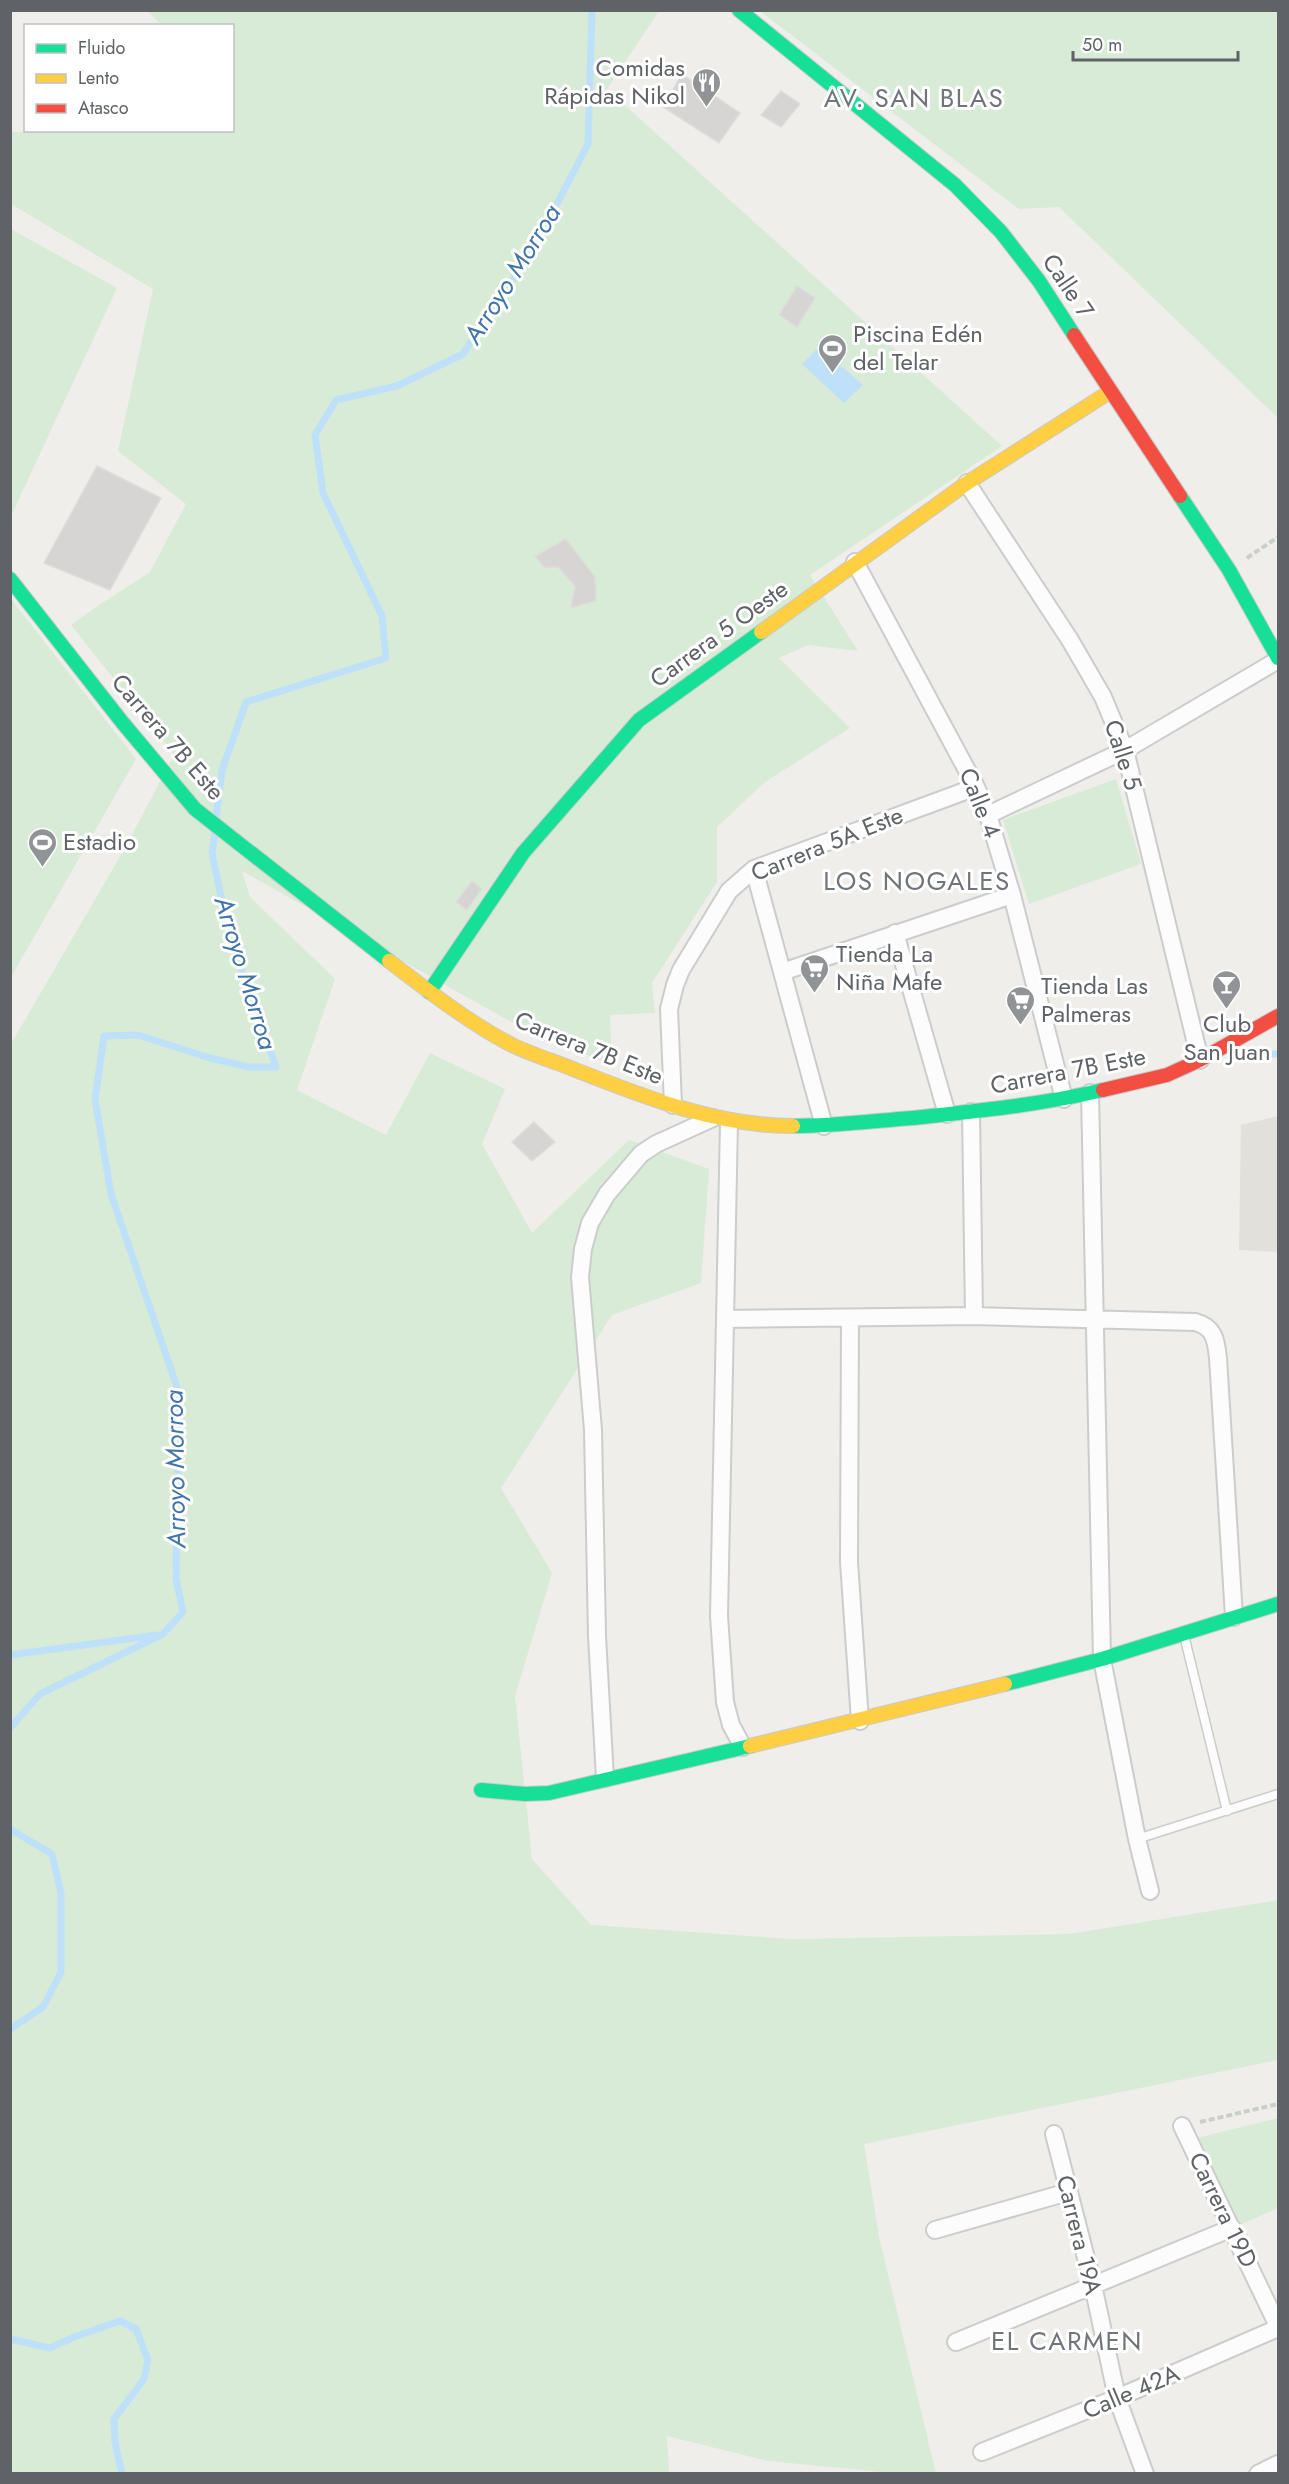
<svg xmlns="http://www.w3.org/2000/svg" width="1289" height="2484" font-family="Jost,sans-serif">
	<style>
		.education { fill: #e2e0da }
		.green { fill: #d8ebd6 }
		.water { fill: #bfe0f9 }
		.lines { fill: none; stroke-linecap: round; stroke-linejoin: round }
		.stream { stroke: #bfe0f9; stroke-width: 7 }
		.building { fill: #d6d5d3; stroke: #deddd9; stroke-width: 1.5 }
		.lane-casing { stroke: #cbcccc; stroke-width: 11 }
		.street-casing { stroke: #cbcccc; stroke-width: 20 }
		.fast-casing { stroke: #cacacb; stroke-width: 16 }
		.slow-casing { stroke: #cacacb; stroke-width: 16 }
		.jam-casing { stroke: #cacacb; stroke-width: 16 }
		.path { stroke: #cacfcc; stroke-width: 4; stroke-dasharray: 6 3; stroke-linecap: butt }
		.lane { stroke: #fdfcfc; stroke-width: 8 }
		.street { stroke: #fdfcfc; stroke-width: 16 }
		.fast { stroke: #16e098; stroke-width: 14 }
		.slow { stroke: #ffcf43; stroke-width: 14 }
		.jam { stroke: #f24e42; stroke-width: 14 }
		.labels { text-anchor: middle; stroke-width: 6; stroke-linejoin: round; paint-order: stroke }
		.poi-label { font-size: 24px; fill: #5f6368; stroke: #fff; text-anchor: start }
		.street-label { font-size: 24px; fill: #5f6368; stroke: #fff }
		.neighbourhood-label { font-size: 26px; letter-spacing: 1.5px; fill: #70757a; stroke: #fff }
		.water-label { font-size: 26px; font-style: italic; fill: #4174aa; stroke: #fff }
	</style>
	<rect width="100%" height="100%" fill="#efeeea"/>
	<!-- education -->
	<path class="education" d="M 1278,1116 L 1278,1252 L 1239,1250 L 1241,1125 Z"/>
	<!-- green -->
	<path class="green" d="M 147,11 L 659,11 L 607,89 L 1002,446 L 810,575 L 858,651 L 808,645 L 779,658 L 850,728 L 765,782 L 717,827 L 717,882 L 652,983 L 655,1013 L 610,1015 L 612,1066 L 513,1023 L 242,871 L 250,897 L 335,979 L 297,1090 L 386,1135 L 430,1053 L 505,1089 L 482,1144 L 532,1233 L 629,1140 L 709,1169 L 701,1283 L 612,1315 L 501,1488 L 552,1573 L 515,1696 L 532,1859 L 591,1925 L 791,1939 L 1070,1934 L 1278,1900 L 1278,2060 L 864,2144 L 879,2237 L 936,2473 L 892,2473 L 768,2461 L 667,2436 L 669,2473 L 11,2473 L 11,1044 L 125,848 L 174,755 L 71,625 L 93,609 L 150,572 L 186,504 L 118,451 L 153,289 L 11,204 L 11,132 L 232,130 L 232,26 L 162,25 Z
		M 760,11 L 1278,11 L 1278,418 L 1059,207 L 1019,209 Z
		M 11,229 L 117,288 L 11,516 Z
		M 11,599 L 136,759 L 11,977 L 10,599 Z
		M 1116,779 L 1141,864 L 1029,904 L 1003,820 Z
		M 1278,2118 L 1278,2208 L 1237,2226 L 1197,2138 Z"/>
	<!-- water -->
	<path class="water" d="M 819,347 L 863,385 L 844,403 L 802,364 Z"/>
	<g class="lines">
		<!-- stream -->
		<path class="stream" d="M 216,818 L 222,770 L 246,702 L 386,658 L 382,616 L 323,493 L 315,435 L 336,400 L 397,386 L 463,354 L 535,246 L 588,144 L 592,10
			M 1269,1054 L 1278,1054
			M 10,1655 L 157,1635
			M 10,1728 L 40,1694 L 163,1634 L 183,1612 L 176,1579 L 179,1393 L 111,1194 L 95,1099 L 104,1036 L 138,1035 L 210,1058 L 249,1067 L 276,1067 L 229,935 L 212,853 L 215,832
			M 10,1829 L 52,1854 L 61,1893 L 61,1972 L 43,2007 L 10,2029
			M 10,2339 L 50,2348 L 74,2337 L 120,2321 L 136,2329 L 148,2360 L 144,2379 L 114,2419 L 115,2443 L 122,2474"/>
	</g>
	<!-- building -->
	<path class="building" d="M 682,74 L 740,113 L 719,143 L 663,107 Z
		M 781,91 L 800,104 L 781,127 L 761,115 Z
		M 797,286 L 815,298 L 797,327 L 779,315 Z
		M 97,466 L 161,498 L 110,590 L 44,563 Z
		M 566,539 L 595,577 L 596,601 L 571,608 L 575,586 L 558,567 L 544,567 L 535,556 Z
		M 472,881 L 482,889 L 467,910 L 456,902 Z
		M 534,1122 L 555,1142 L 532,1161 L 512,1142 Z"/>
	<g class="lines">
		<defs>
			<path id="lane" d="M 1184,1635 L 1227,1811
				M 1137,1839 L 1278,1794"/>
			<path id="street" d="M 967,483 L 1070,640 L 1103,697 L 1125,750 L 1200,1060
				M 855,562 L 976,787 L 988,815 L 1012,895 L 1064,1099
				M 988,815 L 1125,750 L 1278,660
				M 754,869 L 824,1126
				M 895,933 L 947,1114
				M 782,972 L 1012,895
				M 1090,1093 L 1102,1659 L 1137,1839 L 1150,1891
				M 673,1105 L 669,1009 L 675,985 L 681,970 L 729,891 L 754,869 L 976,787
				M 971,1112 L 974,1316
				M 729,1122 L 719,1616 L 725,1702 L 731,1725 L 743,1747
				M 850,1318 L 849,1562 L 860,1721
				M 725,1319 L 974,1316 L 1195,1322 C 1214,1327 1216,1339 1218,1358 L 1234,1617
				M 605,1778 L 597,1636 L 593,1430 L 580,1277 L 583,1249 L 590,1223 L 607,1194 L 641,1154 L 656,1144 L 713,1118
				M 1182,2126 L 1278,2326
				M 1054,2134 L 1093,2285 L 1117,2398 L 1145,2474
				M 935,2230 L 1068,2192
				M 956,2342 L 1232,2228
				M 982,2452 L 1117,2398 L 1278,2328
				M 1258,2474 L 1278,2464"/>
			<path id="fast" d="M 739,10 L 955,185 L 1001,232 L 1039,281 L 1074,335
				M 1180,496 L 1229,570 L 1278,658
				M 10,579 L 122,722 L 195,809 L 389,961
				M 429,992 L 523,853 L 639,720 L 761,632
				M 793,1126 C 833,1126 873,1121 912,1118 C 976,1111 1040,1105 1103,1090
				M 1005,1684 L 1102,1659 L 1278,1604
				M 481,1790 L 525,1794 L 549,1793 L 750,1746"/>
			<path id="slow" d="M 761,632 L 967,483 L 1111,391
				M 389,961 C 427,990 468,1022 510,1044 C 530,1054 553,1061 573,1069 C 644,1097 717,1126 793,1126
				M 750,1746 L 1005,1684"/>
			<path id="jam" d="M 1074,335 L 1180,496
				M 1103,1090 L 1167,1075 L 1200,1060 L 1278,1016"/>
		</defs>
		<!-- lane casing -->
		<use href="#lane" class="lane-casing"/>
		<!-- street casing -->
		<use href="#street" class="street-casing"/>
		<!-- fast casing -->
		<use href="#fast" class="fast-casing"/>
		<!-- slow casing -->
		<use href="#slow" class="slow-casing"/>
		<!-- jam casing -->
		<use href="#jam" class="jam-casing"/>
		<!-- path -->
		<path class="path" d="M 1247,558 L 1278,537
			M 1200,2122 L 1278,2104"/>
		<!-- lane -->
		<use href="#lane" class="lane"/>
		<!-- street -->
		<use href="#street" class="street"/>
		<!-- fast -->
		<use href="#fast" class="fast"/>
		<!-- slow -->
		<use href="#slow" class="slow"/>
		<!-- jam -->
		<use href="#jam" class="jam"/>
	</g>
	<!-- icons -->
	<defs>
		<symbol id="restaurant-pin" viewBox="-11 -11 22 30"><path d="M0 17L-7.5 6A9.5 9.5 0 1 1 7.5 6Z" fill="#919496" stroke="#fff"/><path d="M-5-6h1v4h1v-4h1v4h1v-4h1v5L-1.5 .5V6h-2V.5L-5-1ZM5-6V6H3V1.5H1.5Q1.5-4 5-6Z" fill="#fff"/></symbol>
		<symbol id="stadium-pin" viewBox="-11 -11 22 30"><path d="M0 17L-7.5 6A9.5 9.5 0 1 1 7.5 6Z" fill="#919496" stroke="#fff"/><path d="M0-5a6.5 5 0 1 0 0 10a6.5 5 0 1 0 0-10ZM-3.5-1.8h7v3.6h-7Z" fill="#fff"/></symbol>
		<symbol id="supermarket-pin" viewBox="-11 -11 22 30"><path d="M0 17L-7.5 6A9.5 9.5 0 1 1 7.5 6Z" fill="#919496" stroke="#fff"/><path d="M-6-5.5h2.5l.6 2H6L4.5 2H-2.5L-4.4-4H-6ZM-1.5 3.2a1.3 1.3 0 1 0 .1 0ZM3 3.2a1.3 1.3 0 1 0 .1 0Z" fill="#fff"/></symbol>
		<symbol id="bar-pin" viewBox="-11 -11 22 30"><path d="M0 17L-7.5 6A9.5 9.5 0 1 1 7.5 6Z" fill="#919496" stroke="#fff"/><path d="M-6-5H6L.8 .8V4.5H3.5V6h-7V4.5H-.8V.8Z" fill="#fff"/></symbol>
	</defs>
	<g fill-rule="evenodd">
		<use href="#restaurant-pin" x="690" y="66" width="33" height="45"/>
		<use href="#stadium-pin" x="816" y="332" width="33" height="45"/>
		<use href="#stadium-pin" x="26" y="826" width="33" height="45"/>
		<use href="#supermarket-pin" x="798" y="952" width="33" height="45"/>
		<use href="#bar-pin" x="1210" y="968" width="33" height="45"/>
		<use href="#supermarket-pin" x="1004" y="984" width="33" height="45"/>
	</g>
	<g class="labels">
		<!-- poi labels -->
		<g class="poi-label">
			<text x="685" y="76" text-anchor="end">Comidas<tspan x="685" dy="28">Rápidas Nikol</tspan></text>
			<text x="853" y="342">Piscina Edén<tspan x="853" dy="28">del Telar</tspan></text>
			<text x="63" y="850">Estadio</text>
			<text x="836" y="962">Tienda La<tspan x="836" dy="28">Niña Mafe</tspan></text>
			<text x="1041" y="994">Tienda Las<tspan x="1041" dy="28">Palmeras</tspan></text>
			<text x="1227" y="1032" text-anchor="middle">Club<tspan x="1227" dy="28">San Juan</tspan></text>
		</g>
		<!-- street labels -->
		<g class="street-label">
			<text transform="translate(1068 286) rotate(56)" y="8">Calle 7</text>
			<text transform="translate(719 634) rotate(-36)" y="8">Carrera 5 Oeste</text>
			<text transform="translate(168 737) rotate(49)" y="8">Carrera 7B Este</text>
			<text transform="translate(1123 755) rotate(72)" y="8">Calle 5</text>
			<text transform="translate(980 803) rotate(68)" y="8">Calle 4</text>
			<text transform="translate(827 844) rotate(-22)" y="8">Carrera 5A Este</text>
			<text transform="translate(589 1048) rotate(22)" y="8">Carrera 7B Este</text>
			<text transform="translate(1068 1071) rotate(-11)" y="8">Carrera 7B Este</text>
			<text transform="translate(1223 2210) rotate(64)" y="8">Carrera 19D</text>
			<text transform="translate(1079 2235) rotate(76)" y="8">Carrera 19A</text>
			<text transform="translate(1131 2392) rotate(-23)" y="8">Calle 42A</text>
		</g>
		<!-- neighbourhood labels -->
		<g class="neighbourhood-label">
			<text x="914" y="107">AV. SAN BLAS</text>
			<text x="917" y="890">LOS NOGALES</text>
			<text x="1067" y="2350">EL CARMEN</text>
		</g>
		<!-- water labels -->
		<g class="water-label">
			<text transform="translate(512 274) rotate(-58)" y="9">Arroyo Morroa</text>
			<text transform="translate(246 973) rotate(73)" y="9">Arroyo Morroa</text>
			<text transform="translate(175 1469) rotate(-91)" y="9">Arroyo Morroa</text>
		</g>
	</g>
	<!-- border -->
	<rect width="1289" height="2484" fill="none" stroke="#5f6368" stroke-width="24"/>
	<!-- legend -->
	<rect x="24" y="24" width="210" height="108" fill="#ffffff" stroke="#bfc1c3" stroke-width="1.5"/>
	<rect x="36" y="44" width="30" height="9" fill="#16e098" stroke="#bfc1c3" stroke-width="1.5"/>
	<text x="78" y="54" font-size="18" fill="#5f6368">Fluido</text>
	<rect x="36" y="74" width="30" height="9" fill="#ffcf43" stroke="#bfc1c3" stroke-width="1.5"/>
	<text x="78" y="84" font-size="18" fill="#5f6368">Lento</text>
	<rect x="36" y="104" width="30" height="9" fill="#f24e42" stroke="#bfc1c3" stroke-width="1.5"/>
	<text x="78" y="114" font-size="18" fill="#5f6368">Atasco</text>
	<!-- scale -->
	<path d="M1073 51v9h165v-9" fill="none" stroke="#5f6368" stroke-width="3"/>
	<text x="1082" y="51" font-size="18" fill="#5f6368" stroke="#ffffff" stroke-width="4.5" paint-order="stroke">50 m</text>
</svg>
